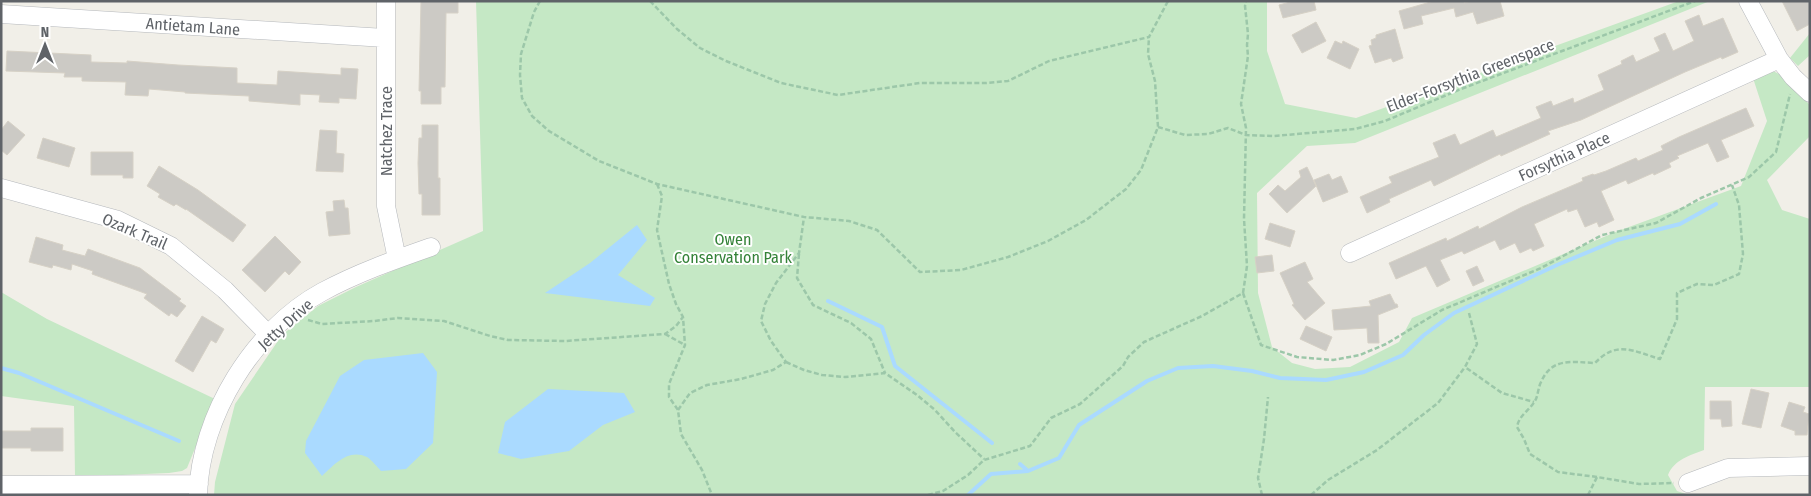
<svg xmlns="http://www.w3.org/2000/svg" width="1811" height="496" font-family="'Fira Sans Condensed',sans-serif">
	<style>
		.green { fill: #c5e8c5 }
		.water { fill: #aadaff }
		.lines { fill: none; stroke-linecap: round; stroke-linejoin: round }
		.stream { stroke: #aadaff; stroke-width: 4 }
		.building { fill: #cccac5; stroke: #d6d1c6 }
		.minor-casing { stroke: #b5b8bc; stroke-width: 19 }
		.path { stroke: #9cc7a9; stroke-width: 2.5; stroke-dasharray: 5 2.5; stroke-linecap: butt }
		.minor { stroke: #fff; stroke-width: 18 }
		.labels { text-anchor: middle; stroke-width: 4; stroke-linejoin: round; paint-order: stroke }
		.street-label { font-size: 16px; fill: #5f6368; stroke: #fff }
		.park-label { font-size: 16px; fill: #348238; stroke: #fff }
	</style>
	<rect width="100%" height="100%" fill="#f1efe8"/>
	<!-- green -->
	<path class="green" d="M 476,1 L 1267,1 L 1267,51 L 1285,104 L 1356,118 L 1679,1 L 1710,1 L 1355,143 L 1307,146 L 1257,193 L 1258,293 L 1272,347 L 1292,363 L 1315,369 L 1350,367 L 1399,342 L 1412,318 L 1618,231 L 1741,186 L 1767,121 L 1752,75 L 1773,71 L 1779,74 L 1810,105 L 1810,136 L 1767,180 L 1782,210 L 1810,219 L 1810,387 L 1705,387 L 1704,450 C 1690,455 1674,460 1668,475 L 1677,491 L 1689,495 L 214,495 L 215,482 L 235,404 L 282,335 L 318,306 L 356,287 L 483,231 Z
		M 1810,33 L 1810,55 L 1798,66 L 1790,58 Z
		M 1,292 L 47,319 L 215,399 L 187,468 L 182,471 L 169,473 L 75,477 L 74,406 L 1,396 Z"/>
	<!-- water -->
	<path class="water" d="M 637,225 L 647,240 L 618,275 L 655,298 L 650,306 L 545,293 L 590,263 Z
		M 423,353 L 437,372 L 433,443 L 406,469 L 381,471 C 377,467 372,460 367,457 C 348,448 334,465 322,476 L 305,453 L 306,441 L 340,376 L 364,360 Z
		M 548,389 L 624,393 L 635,412 L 603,425 L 569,451 L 521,459 L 498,453 L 505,422 Z"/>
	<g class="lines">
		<!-- stream -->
		<path class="stream" d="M 828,301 L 882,327 L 895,366 L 992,443
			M 1,368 L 19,373 L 179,441
			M 1020,464 L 1028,471
			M 968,495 L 991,474 L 1028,471 L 1059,458 L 1079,425 L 1147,381 L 1178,368 L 1213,366 L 1252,371 L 1280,378 L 1326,380 L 1364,372 L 1403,355 L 1424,335 L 1454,313 L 1557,265 L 1617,240 L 1680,224 L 1716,204"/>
	</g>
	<!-- building -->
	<path class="building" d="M 421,1 L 458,1 L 458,13 L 446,13 L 445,87 L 441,87 L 441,104 L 421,104 L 421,91 L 419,91 Z
		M 1294,1 L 1314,1 L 1316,10 L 1283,18 L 1279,5 Z
		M 1434,1 L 1464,1 L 1464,3 L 1472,1 L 1500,1 L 1504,16 L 1477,24 L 1473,12 L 1456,17 L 1454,8 L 1421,16 L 1423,24 L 1404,29 L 1399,11 Z
		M 1782,1 L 1810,1 L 1810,24 L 1797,31 Z
		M 1699,15 L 1703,26 L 1723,18 L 1738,52 L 1722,59 L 1721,57 L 1685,72 L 1581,120 L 1548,131 L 1550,134 L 1501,156 L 1500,154 L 1434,186 L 1431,180 L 1389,199 L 1390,202 L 1367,213 L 1360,197 L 1392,183 L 1389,177 L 1439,157 L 1433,143 L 1455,134 L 1460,145 L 1493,130 L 1496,137 L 1541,118 L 1536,107 L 1551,101 L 1553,106 L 1573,98 L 1574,103 L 1604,90 L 1598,75 L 1622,64 L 1621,61 L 1633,55 L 1636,62 L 1660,51 L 1654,38 L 1665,33 L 1673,51 L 1694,41 L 1685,21 Z
		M 1316,22 L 1326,41 L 1302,53 L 1292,35 Z
		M 1395,29 L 1403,58 L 1393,62 L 1391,58 L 1375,63 L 1369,46 L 1372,45 L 1371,40 L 1376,38 L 1376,35 Z
		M 1335,41 L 1342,44 L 1343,41 L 1359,49 L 1350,69 L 1327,58 Z
		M 7,51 L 91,55 L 91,62 L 127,63 L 127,61 L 178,65 L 237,68 L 237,83 L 277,85 L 278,71 L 341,75 L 341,68 L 358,69 L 356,99 L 339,98 L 339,103 L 319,102 L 320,95 L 300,94 L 300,105 L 249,101 L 249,96 L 185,93 L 185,92 L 149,89 L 148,96 L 125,95 L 126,82 L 82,81 L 82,77 L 64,77 L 65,73 L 6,71 Z
		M 1746,108 L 1754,126 L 1721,140 L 1729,157 L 1717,162 L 1708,143 L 1677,156 L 1679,158 L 1669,163 L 1671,167 L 1654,175 L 1653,173 L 1628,184 L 1626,180 L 1601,191 L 1614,220 L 1599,227 L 1597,222 L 1585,227 L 1577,209 L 1568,212 L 1567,209 L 1534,224 L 1544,246 L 1533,251 L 1531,248 L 1520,253 L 1515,243 L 1500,250 L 1495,240 L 1464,254 L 1462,251 L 1440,260 L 1450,280 L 1437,287 L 1426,266 L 1396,279 L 1389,263 L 1446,238 L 1447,241 L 1478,226 L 1479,229 L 1522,207 L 1583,181 L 1582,178 L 1593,174 L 1594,175 L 1606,171 L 1636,158 L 1638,161 L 1663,150 L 1661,146 L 1679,137 Z
		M 8,121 L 25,135 L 7,155 L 1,150 L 1,130 Z
		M 422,125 L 438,125 L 438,178 L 440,178 L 440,215 L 422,215 L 422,194 L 419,194 L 418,163 L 419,138 L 422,138 Z
		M 320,130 L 337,131 L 336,153 L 344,154 L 343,172 L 316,171 Z
		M 43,138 L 75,148 L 69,167 L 37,158 Z
		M 91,152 L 133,152 L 133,178 L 123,178 L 123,175 L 91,175 Z
		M 159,166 L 198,190 L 246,225 L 233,242 L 186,209 L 186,210 L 176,204 L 174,206 L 158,197 L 160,194 L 147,186 Z
		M 1307,167 L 1316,186 L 1287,213 L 1269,194 L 1278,185 L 1285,191 L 1301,177 L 1299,171 Z
		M 1329,174 L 1332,180 L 1341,176 L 1348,192 L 1323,202 L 1314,180 Z
		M 344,200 L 345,208 L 348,208 L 350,234 L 329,236 L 326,212 L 334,211 L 333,201 Z
		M 1270,223 L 1295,231 L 1290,247 L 1265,239 Z
		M 275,236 L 301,262 L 289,275 L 285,271 L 265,292 L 242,270 Z
		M 36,237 L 63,245 L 62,250 L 85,256 L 88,249 L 140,268 L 181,299 L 179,301 L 186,306 L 177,317 L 171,313 L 169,316 L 144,298 L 147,294 L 92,274 L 93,271 L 72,264 L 71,270 L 53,265 L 52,268 L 29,262 Z
		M 1272,255 L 1274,271 L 1257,273 L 1255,257 Z
		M 1305,262 L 1313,279 L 1307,282 L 1325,303 L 1305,320 L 1292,305 L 1294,304 L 1280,273 Z
		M 1477,266 L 1484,281 L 1473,286 L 1466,271 Z
		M 1390,294 L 1395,304 L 1397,304 L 1398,307 L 1378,315 L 1379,343 L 1368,343 L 1367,328 L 1334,330 L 1332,310 L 1371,306 L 1369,301 Z
		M 202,316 L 224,329 L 216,343 L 211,340 L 193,372 L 175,361 Z
		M 1306,326 L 1332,337 L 1326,351 L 1300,339 Z
		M 1751,389 L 1769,393 L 1761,428 L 1742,424 Z
		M 1710,401 L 1731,401 L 1732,426 L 1722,427 L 1721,419 L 1710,419 Z
		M 1789,402 L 1805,407 L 1803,412 L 1809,414 L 1807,435 L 1795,435 L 1795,431 L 1781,426 Z
		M 31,428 L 63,428 L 63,451 L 31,451 L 31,448 L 1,448 L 1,431 L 31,431 Z"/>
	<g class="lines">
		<defs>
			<path id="minor" d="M 386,1 L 386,206 L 397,259
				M 1748,1 L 1779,59 L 1793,77 L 1810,93
				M 1,14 L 385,38
				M 1,188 L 118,220 L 171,246 L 225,290 L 268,334
				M 1350,253 L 1779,59
				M 1688,483 L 1728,468 L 1810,466
				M 1,485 L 199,484
				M 198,495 C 200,416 254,329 322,292 C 357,273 394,260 431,247"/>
		</defs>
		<!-- minor casing -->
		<use href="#minor" class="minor-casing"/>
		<!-- path -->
		<path class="path" d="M 540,1 L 534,12 L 521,54 L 520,75 L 522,98 L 532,116 L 549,131 L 599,161 L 657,184 L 804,217 L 849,221 L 877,230 L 920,272 L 961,270 L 1008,257 L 1048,241 L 1086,220 L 1126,189 L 1141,170 L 1158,127 L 1155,81 L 1148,54 L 1149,37
			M 650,1 L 677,29 L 700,48 L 726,61 L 781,83 L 838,95 L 920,83 L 986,83 L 1008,81 L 1049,61 L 1149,37 L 1168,1
			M 1158,127 L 1185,135 L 1208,134 L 1228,128 L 1246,135 L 1274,136 L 1355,129 L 1385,121 L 1461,89 L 1695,1
			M 657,184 L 662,196 L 657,230 L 669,284 L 676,304 L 683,317 L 685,345 L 669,384 L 669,397 L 678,410 L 681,434 L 702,470 L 712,495
			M 799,254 L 797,278 L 813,305 L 851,323 L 871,339 L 885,373
			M 1243,293 L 1261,345 L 1297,357 L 1333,360 L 1360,355 L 1386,344 L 1442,310 L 1541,268 L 1602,235 L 1656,223 L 1701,198 L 1749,177 L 1776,152 L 1790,94
			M 1469,313 L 1477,344 L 1465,367 L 1502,393 L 1534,402
			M 308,320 L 322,324 L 374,321 L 398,318 L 444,321 L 490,336 L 508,340 L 565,341 L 665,334 L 676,326 L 683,317
			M 665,334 L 685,345
			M 786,362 L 804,370 L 822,375 L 845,377 L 885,373 L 917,395 L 935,410 L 955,432 L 984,459
			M 678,410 L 690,393 L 707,385 L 741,379 L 773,370 L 786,362 L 771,341 L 761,321 L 765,304 L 776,283 L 799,253 L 804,217
			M 1597,477 L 1558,472 L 1530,454 L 1524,439 L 1517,427 C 1519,415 1529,411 1535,401 C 1538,396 1538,388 1541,382 C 1552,357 1572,362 1595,363 C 1617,340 1633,351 1660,359 L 1677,319 L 1677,293 L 1697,284 L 1714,285 L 1739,274 L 1743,254 L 1739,205 L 1732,185
			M 928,495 L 943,491 L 968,475 L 984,460 L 1030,446 L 1051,418 L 1080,404 L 1123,366 L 1128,357 L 1144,342 L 1202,316 L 1243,293 L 1247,266 L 1244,219 L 1246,128 L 1241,104 L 1248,56 L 1247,45 L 1248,34 L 1245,6 L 1246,1
			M 1262,495 L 1258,478 L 1264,439 L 1268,397
			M 1311,495 L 1328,480 L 1377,450 L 1438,403 L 1465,367
			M 1588,495 L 1597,477 L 1639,484 L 1674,483"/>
		<!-- minor -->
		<use href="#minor" class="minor"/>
	</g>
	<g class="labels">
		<!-- street labels -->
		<g class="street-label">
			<text transform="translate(193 26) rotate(4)" y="6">Antietam Lane</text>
			<text transform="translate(1470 75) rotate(-21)" y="6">Elder-Forsythia Greenspace</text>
			<text transform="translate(386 131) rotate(-90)" y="6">Natchez Trace</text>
			<text transform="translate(1564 156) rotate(-24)" y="6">Forsythia Place</text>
			<text transform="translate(135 231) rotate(23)" y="6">Ozark Trail</text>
			<text transform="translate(285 324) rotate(-42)" y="6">Jetty Drive</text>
		</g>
		<!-- park labels -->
		<g class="park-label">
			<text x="733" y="245">Owen<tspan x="733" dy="18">Conservation Park</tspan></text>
		</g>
	</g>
	<!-- border -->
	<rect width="1811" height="496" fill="none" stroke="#5f6368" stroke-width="5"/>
	<!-- north arrow -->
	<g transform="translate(45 45)" stroke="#ffffff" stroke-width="4" paint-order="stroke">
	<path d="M0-4L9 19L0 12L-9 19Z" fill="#5f6368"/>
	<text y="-8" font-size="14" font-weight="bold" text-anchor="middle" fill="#5f6368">N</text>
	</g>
</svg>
